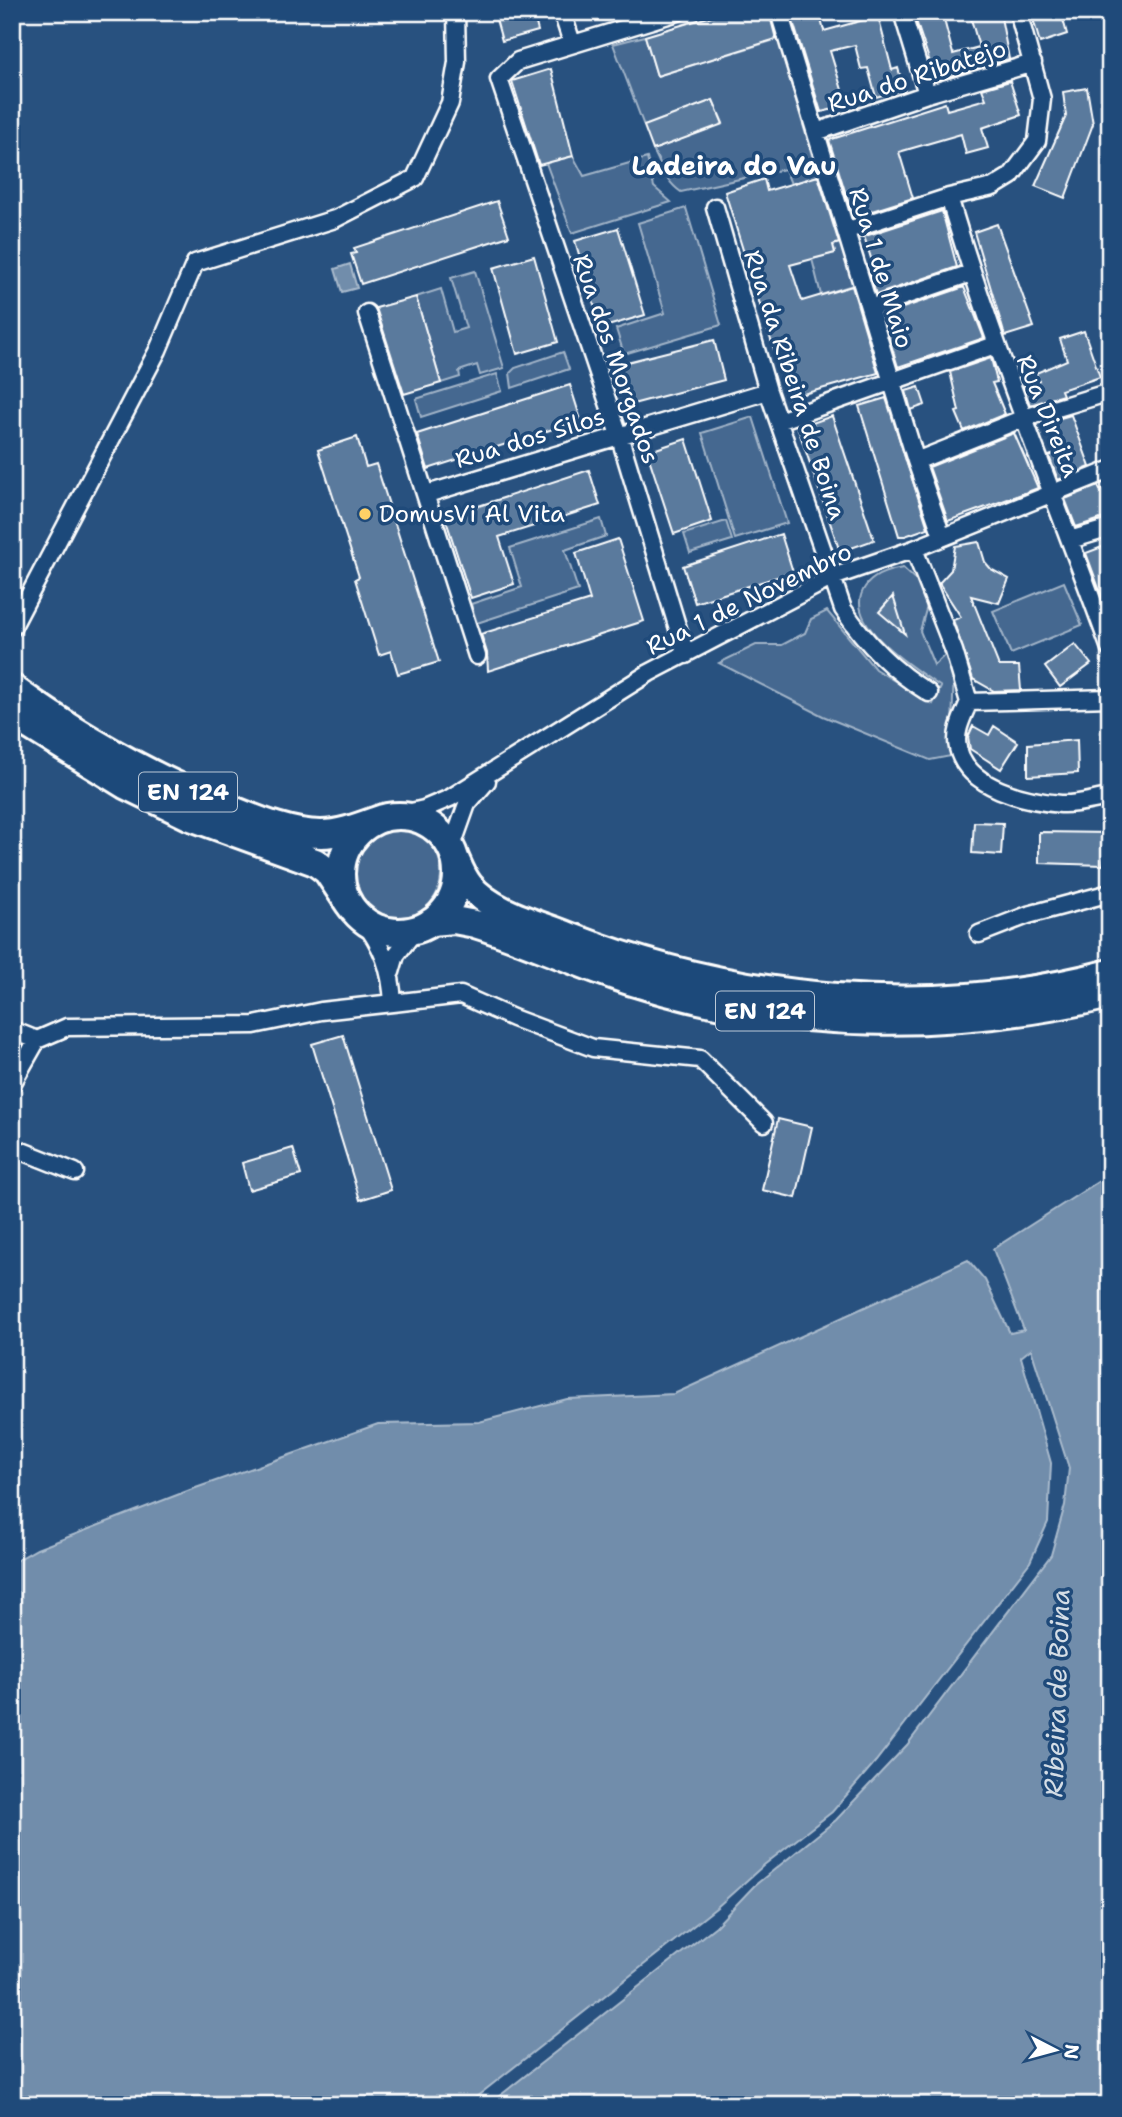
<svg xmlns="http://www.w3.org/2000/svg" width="1122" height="2117" font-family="'Shantell Sans',sans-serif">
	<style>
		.green { fill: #446890; stroke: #a2b4c8; stroke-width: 2 }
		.water { fill: #718dab; stroke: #aabbcd; stroke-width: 2 }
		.building { fill: #5a7a9d; stroke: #fff; stroke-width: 2 }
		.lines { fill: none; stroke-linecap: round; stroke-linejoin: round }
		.minor-casing { stroke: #fff; stroke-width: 21 }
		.primary-casing { stroke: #fff; stroke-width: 32 }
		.minor { stroke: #1f4a7a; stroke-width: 16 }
		.primary { stroke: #1f4a7a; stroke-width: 26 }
		.poi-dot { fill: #ffd166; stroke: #1f4a7a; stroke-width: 2.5 }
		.labels { text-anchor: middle; stroke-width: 7; stroke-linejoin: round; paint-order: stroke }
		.shield { fill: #1f4a7a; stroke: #bcc9d7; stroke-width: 2 }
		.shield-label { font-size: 23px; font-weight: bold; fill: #fff }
		.street-label { font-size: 24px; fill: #fff; stroke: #1f4a7a }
		.poi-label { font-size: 24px; fill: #fff; stroke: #1f4a7a; text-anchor: start }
		.neighbourhood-label { font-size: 26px; font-weight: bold; fill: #fff; stroke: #1f4a7a }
		.water-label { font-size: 26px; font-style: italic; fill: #d4dde6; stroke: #1f4a7a }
	</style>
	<rect width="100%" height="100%" fill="#28517f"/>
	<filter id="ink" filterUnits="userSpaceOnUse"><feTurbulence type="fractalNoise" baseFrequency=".0143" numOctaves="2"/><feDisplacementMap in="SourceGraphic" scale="14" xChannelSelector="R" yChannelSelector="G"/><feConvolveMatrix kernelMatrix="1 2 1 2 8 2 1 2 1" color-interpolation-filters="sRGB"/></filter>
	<g filter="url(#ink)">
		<!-- green -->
		<path class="green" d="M 645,36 L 657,76 L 778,39 L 818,176 L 791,184 L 785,169 L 681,192 C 665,181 662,166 653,150 L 723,123 L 713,100 L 644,126 L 613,44 Z
			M 573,156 L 584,176 L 647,158 L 654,187 L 671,202 L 572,233 L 546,163 Z
			M 686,208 L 721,325 L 624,354 L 616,329 L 665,313 L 638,223 Z
			M 844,242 L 856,284 L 821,295 L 812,259 L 835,253 L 833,245 Z
			M 475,271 L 504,368 L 480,375 L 477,365 L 459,371 L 460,377 L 441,383 L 416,297 L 441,289 L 453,332 L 466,328 L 451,278 Z
			M 563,352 L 569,369 L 512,388 L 510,373 L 515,368 Z
			M 497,374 L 502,391 L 421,417 L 416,399 Z
			M 753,417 L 787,523 L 735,539 L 702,433 Z
			M 601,519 L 606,536 L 565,550 L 578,590 L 477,623 L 471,604 L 522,587 L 510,548 Z
			M 726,521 L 732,540 L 690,553 L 684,534 Z
			M 903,568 L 918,582 L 927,606 L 920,631 L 934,665 L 945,655 L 954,669 L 951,756 L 930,760 L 823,716 L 719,663 L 756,645 L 782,645 L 805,633 L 811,619 L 827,611 L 875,669 L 933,704 L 941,687 C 915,669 840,623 865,587 C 873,575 889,570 903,568 Z
			M 1064,582 L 1082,625 L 1011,654 L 993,611 Z
			M347 873a47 47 0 1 1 94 0a47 47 0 1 1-94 0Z"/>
		<!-- water -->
		<path class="water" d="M 350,264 L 357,288 L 342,292 L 335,269 Z
			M 1110,1174 L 1110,2105 L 488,2105 L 716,1926 L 754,1886 L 836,1820 L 907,1745 L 1051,1555 L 1065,1505 L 1069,1468 L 1031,1349 L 1021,1357 L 1051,1463 L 1048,1522 L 1030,1562 L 876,1761 L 832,1812 L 764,1865 L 716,1908 L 466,2105 L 12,2105 L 12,1563 L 37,1549 L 190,1490 L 378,1424 L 479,1422 L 567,1399 L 674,1394 L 968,1260 L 985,1280 L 1010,1333 L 1024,1330 L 993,1249 Z"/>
		<!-- building -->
		<path class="building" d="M 494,12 L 533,12 L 538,31 L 502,41 Z
			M 725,12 L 769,12 L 776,39 L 657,76 L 645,36 Z
			M 790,12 L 819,12 L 824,31 L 878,16 L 892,70 L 898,68 L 904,89 L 876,97 L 868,68 L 861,69 L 855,45 L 830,51 L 847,106 L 821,112 Z
			M 913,12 L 942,12 L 953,54 L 979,47 L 971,19 L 1000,12 L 1009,59 L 936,80 Z
			M 1031,12 L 1061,12 L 1067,34 L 1040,43 Z
			M 551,69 L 573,156 L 539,165 L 512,81 Z
			M 1010,81 L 1021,115 L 982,128 L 988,148 L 966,154 L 961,134 L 899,152 L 913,198 L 853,217 L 829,140 L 945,103 L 947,110 L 986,99 L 982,89 Z
			M 1087,88 L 1093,124 L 1065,198 L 1035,186 L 1066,116 L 1063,92 Z
			M 713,100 L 723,124 L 653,150 L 644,126 Z
			M 818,176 L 839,243 L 833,245 L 835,253 L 790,265 L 802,301 L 852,286 L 878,373 L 789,398 L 725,192 L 764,179 L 767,191 Z
			M 497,201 L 509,236 L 361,284 L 351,254 L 356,253 L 354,248 Z
			M 942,211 L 957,267 L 876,295 L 870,273 L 875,271 L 864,236 L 859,238 Z
			M 997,224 L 1034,327 L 1005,336 L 974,232 Z
			M 618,228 L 645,315 L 601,328 L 575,241 Z
			M 534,256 L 558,342 L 517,354 L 493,268 Z
			M 964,287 L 984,338 L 898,367 L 882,315 Z
			M 416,297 L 441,383 L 404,394 L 376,308 Z
			M 1084,331 L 1100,377 L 1061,390 L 1063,395 L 1030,405 L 1023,386 L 1039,381 L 1036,373 L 1067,360 L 1060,339 Z
			M 714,340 L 724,380 L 629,405 L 619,364 Z
			M 991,358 L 997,382 L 992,383 L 1005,414 L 964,431 L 956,412 L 959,411 L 950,372 Z
			M 570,385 L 581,420 L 428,469 L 417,434 Z
			M 919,387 L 925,405 L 911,410 L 906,391 Z
			M 886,398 L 928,528 L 905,536 L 899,536 L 859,406 Z
			M 1071,415 L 1090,467 L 1058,480 L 1049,456 L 1064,450 L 1053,420 Z
			M 832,416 L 874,540 L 840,552 L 798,428 Z
			M 1014,433 L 1038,488 L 948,521 L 929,467 Z
			M 357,437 L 366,467 L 376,464 L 439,662 L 398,674 L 391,651 L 379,655 L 355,579 L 359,577 L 318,450 Z
			M 686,439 L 712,521 L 674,534 L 647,452 Z
			M 589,470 L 600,505 L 499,537 L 514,584 L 471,598 L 445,517 Z
			M 1098,486 L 1100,490 L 1110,486 L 1110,516 L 1076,527 L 1065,499 Z
			M 781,534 L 793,572 L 695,603 L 683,566 Z
			M 618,539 L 644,621 L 488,671 L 487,653 L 481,634 L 590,600 L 576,553 Z
			M 979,542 L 985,562 L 991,569 L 1009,579 L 999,603 L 971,596 L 999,666 L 1019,666 L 1021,690 L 994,691 L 973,679 L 953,620 L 961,617 L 939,583 L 951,570 L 955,546 Z
			M 1110,544 L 1110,618 L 1086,553 Z
			M 893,596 L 905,634 L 879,612 Z
			M 1075,644 L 1091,664 L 1060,687 L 1045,667 Z
			M 973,726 L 989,735 L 994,726 L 1018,742 L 1001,769 L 970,749 L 968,737 Z
			M 1077,740 L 1078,773 L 1028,776 L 1028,744 Z
			M 974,822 L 1003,823 L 1001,855 L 972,853 Z
			M 1039,832 L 1110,833 L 1110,858 L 1104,858 L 1103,865 L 1039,863 Z
			M 343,1035 L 391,1190 L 360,1200 L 312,1044 Z
			M 778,1119 L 812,1127 L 796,1198 L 762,1190 Z
			M 293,1148 L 301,1175 L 249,1190 L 242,1163 Z"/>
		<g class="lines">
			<defs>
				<path id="minor" d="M 562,12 L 572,43
					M 678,12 L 518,61 L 499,79 L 619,435 L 686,655
					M 779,12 L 916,461 L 942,536
					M 902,12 L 927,94
					M 816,132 L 927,94 L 1033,63
					M 949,197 C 994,351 1056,499 1110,649
					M 715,207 L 768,391 L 843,609 C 866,644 893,671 929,693
					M 848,230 L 949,197 L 993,187 L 1011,176 L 1037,141 L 1042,99 L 1018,12
					M 870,308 L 971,273
					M 367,313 L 477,656
					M 779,421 L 995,345
					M 916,461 L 1024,418 L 1110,392
					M 427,494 L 768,391
					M 1070,540 L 1110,528
					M 914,549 L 954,651 L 969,702 C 963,716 954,732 958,748 C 967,788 1026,801 1061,804 C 1077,805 1095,799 1110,797
					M 12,628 L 158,350 L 195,263 L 335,219 L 415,178 L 450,103 L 457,62 L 456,12
					M 969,702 L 1110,698
					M 394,816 L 424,809 L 450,798 L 649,673 L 833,577 L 914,549 L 1110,470
					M 451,849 L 467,804 L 487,781
					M 979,934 L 1028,915 L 1110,893
					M 391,972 L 396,955 L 416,929
					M 393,1003 L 461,995 L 513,1018 L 593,1048 L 700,1059 L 764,1123
					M 12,1030 L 37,1040
					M 12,1084 L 37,1040 L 67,1027 L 254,1025 L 321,1011 L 393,1003 C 391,968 383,947 362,919
					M 12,1147 L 75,1172"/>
				<path id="primary" d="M 12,688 C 81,738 154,779 233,810 C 260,821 292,834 321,834 C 342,834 363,825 383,818
					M 12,715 L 125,785 L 191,817 L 315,862 L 327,871 L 349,904
					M341 874a58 58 0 1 1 116 0a58 58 0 1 1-116 0Z
					M 455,858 C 459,867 463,878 470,886 C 493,913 537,923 569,936 C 739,1002 932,1020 1110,973
					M 431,922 L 454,920 L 475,924 C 527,940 577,964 629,981 C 784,1031 952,1032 1110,995"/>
			</defs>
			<!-- minor casing -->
			<use href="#minor" class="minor-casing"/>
			<!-- primary casing -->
			<use href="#primary" class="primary-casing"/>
			<!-- minor -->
			<use href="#minor" class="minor"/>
			<!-- primary -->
			<use href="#primary" class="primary"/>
		</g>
	</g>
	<!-- markers -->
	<circle class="poi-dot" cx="365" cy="514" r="7"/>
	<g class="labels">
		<!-- shield labels -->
		<g class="shield">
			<rect x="139" y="772.5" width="98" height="39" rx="5"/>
			<rect x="716" y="991.5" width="98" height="39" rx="5"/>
		</g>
		<g class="shield-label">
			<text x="188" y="800">EN 124</text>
			<text x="765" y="1019">EN 124</text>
		</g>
		<!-- street labels -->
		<g class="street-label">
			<text transform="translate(917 76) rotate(-18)" y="8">Rua do Ribatejo</text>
			<text transform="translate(881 268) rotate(73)" y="8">Rua 1 de Maio</text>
			<text transform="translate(616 359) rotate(71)" y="8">Rua dos Morgados</text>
			<text transform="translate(795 385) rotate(72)" y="8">Rua da Ribeira de Boina</text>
			<text transform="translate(1048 416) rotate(68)" y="8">Rua Direita</text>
			<text transform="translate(530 438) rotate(-17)" y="8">Rua dos Silos</text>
			<text transform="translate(749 599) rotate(-26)" y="8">Rua 1 de Novembro</text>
		</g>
		<!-- poi labels -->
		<g class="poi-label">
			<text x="379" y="522">DomusVi Al Vita</text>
		</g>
		<!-- neighbourhood labels -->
		<g class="neighbourhood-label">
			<text x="734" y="175">Ladeira do Vau</text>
		</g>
		<!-- water labels -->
		<g class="water-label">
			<text transform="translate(1057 1693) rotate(-88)" y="9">Ribeira de Boina</text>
		</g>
	</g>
	<!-- margin -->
	<rect width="1122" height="2117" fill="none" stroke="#1f4a7a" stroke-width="42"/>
	<rect x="21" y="21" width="1080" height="2075" fill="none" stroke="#fff" stroke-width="2.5" filter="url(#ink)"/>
	<!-- north arrow -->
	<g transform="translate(1055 2050) rotate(96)" stroke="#1f4a7a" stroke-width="5" paint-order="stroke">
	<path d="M0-5L12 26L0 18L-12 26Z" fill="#ffffff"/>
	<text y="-10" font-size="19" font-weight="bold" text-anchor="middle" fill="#ffffff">N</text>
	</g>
</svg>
